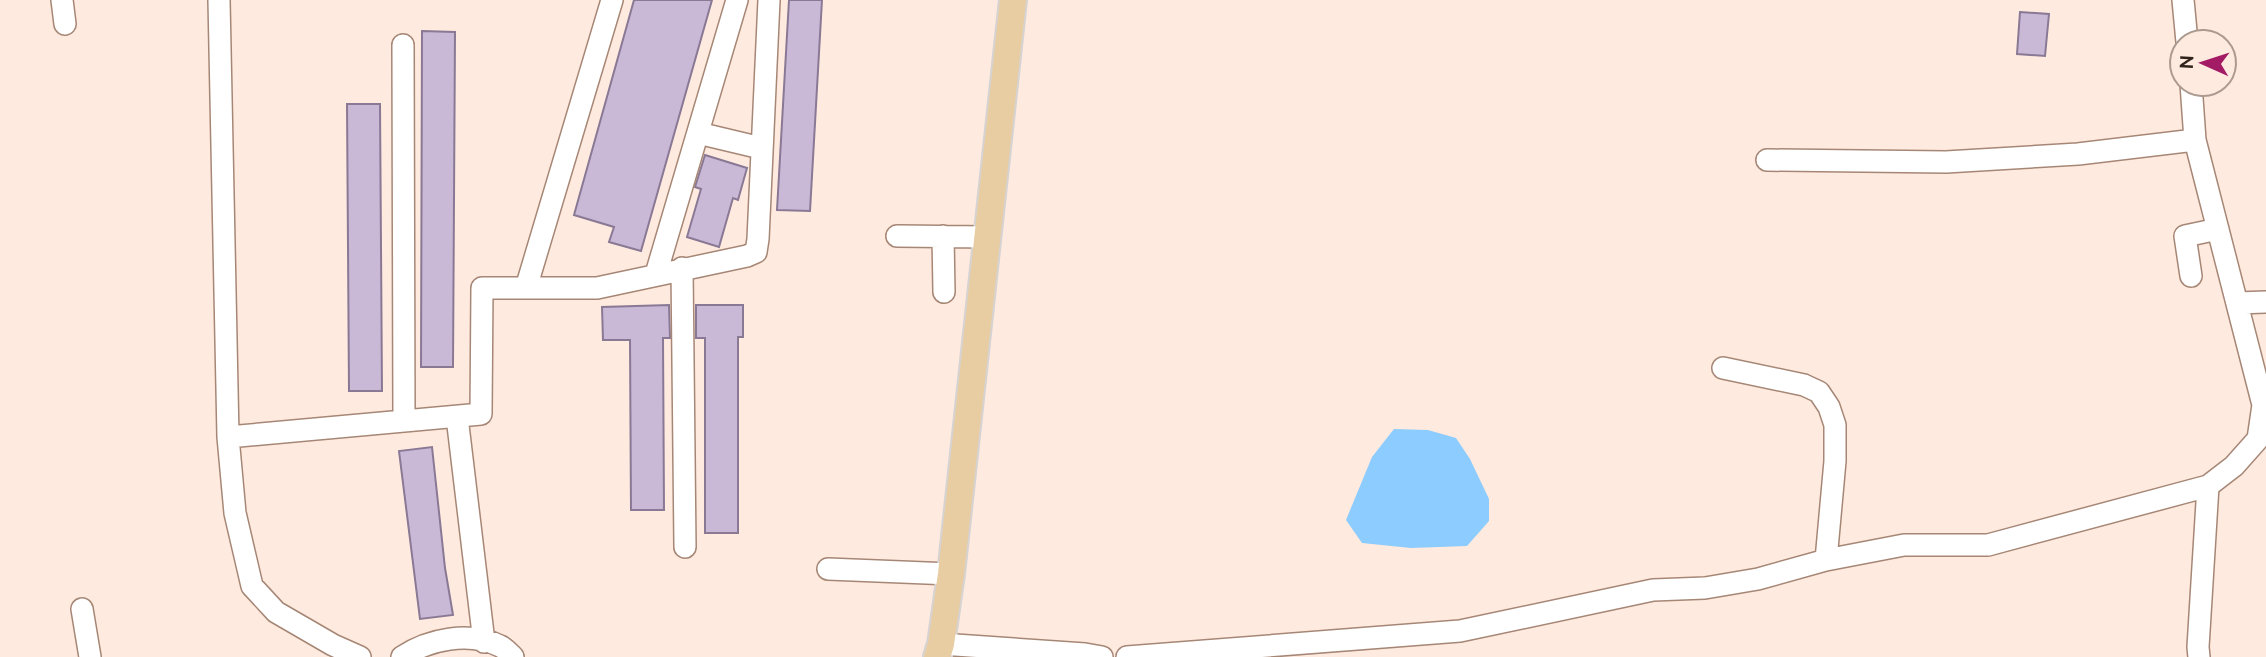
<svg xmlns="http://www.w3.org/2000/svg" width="2266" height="657" font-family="Ubuntu,sans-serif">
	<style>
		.water { fill: #8cccfe }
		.building { fill: #c9b8d6; stroke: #897995; stroke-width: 2 }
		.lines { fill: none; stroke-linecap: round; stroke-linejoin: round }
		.minor-casing { stroke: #a68776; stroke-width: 24 }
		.major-casing { stroke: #d6d3d2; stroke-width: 30 }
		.minor { stroke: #fff; stroke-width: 21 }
		.major { stroke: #e8cda3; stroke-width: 26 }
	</style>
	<rect width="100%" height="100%" fill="#ffeadf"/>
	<!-- water -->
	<path class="water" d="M 1394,429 L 1428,430 L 1456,438 L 1470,459 L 1489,499 L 1489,521 L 1467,546 L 1411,548 L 1362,543 L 1346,520 L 1372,457 Z"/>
	<!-- building -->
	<path class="building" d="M 634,0 L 712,0 L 641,251 L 609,242 L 614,227 L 574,215 Z
		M 789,0 L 822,0 L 810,211 L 777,210 Z
		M 2020,12 L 2049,14 L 2045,56 L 2017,54 Z
		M 422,31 L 455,32 L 453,367 L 421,367 Z
		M 347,104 L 380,104 L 382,391 L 349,391 Z
		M 705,155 L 747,168 L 738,200 L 733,198 L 719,247 L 687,237 L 701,189 L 695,187 Z
		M 669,305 L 670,338 L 663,338 L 664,510 L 631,510 L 630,340 L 603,340 L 602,307 Z
		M 696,305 L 743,305 L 743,337 L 738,337 L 738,533 L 705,533 L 705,338 L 696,338 Z
		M 432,447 L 445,568 L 453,615 L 420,619 L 399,451 Z"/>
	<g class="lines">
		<defs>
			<path id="minor" d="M 62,0 L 65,24
				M 219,0 L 228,437 L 235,513 L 252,586 L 276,612 L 333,645 L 360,657
				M 2183,0 L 2187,42
				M 403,45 L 404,421
				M 698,133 L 761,148
				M 1767,160 L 1946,162 L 2078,154 L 2195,140
				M 897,236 L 987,237
				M 943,236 L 944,292
				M 682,268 L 685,547
				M 656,274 L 737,0
				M 2191,276 L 2185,236 L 2218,229
				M 526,288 L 612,0
				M 2237,303 L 2266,302
				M 1723,368 L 1804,385 L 1819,392 L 1829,407 L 1835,425 L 1835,461 L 1826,560
				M 457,417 L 484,642
				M 228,437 L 481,414 L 482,288 L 597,288 L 747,256 L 756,252 L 758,239 L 769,0
				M 828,569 L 951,574
				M 82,609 L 90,657
				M 941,644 L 1085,654 L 1102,657
				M 402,657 C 429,639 469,631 500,646 C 505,648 509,653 513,657
				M 1127,657 L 1460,631 L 1653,590 L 1705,588 L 1758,579 L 1826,560 L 1904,545 L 1988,545 L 2208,486 L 2234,466 L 2258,439 L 2263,405 L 2195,140 L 2191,84
				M 2199,657 L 2198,647 L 2208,486"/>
			<path id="major" d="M 937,657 L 941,644 L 951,574 L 1013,0"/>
		</defs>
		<!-- minor casing -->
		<use href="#minor" class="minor-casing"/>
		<!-- major casing -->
		<use href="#major" class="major-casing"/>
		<!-- minor -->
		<use href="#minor" class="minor"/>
		<!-- major -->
		<use href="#major" class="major"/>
	</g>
	<!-- north arrow -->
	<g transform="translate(2203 63) rotate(273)"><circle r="33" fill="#ffeadf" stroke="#ac9a91" stroke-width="2"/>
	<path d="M0-5L12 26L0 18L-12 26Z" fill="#a31b65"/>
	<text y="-10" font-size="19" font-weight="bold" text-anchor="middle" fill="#30231c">N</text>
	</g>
</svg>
